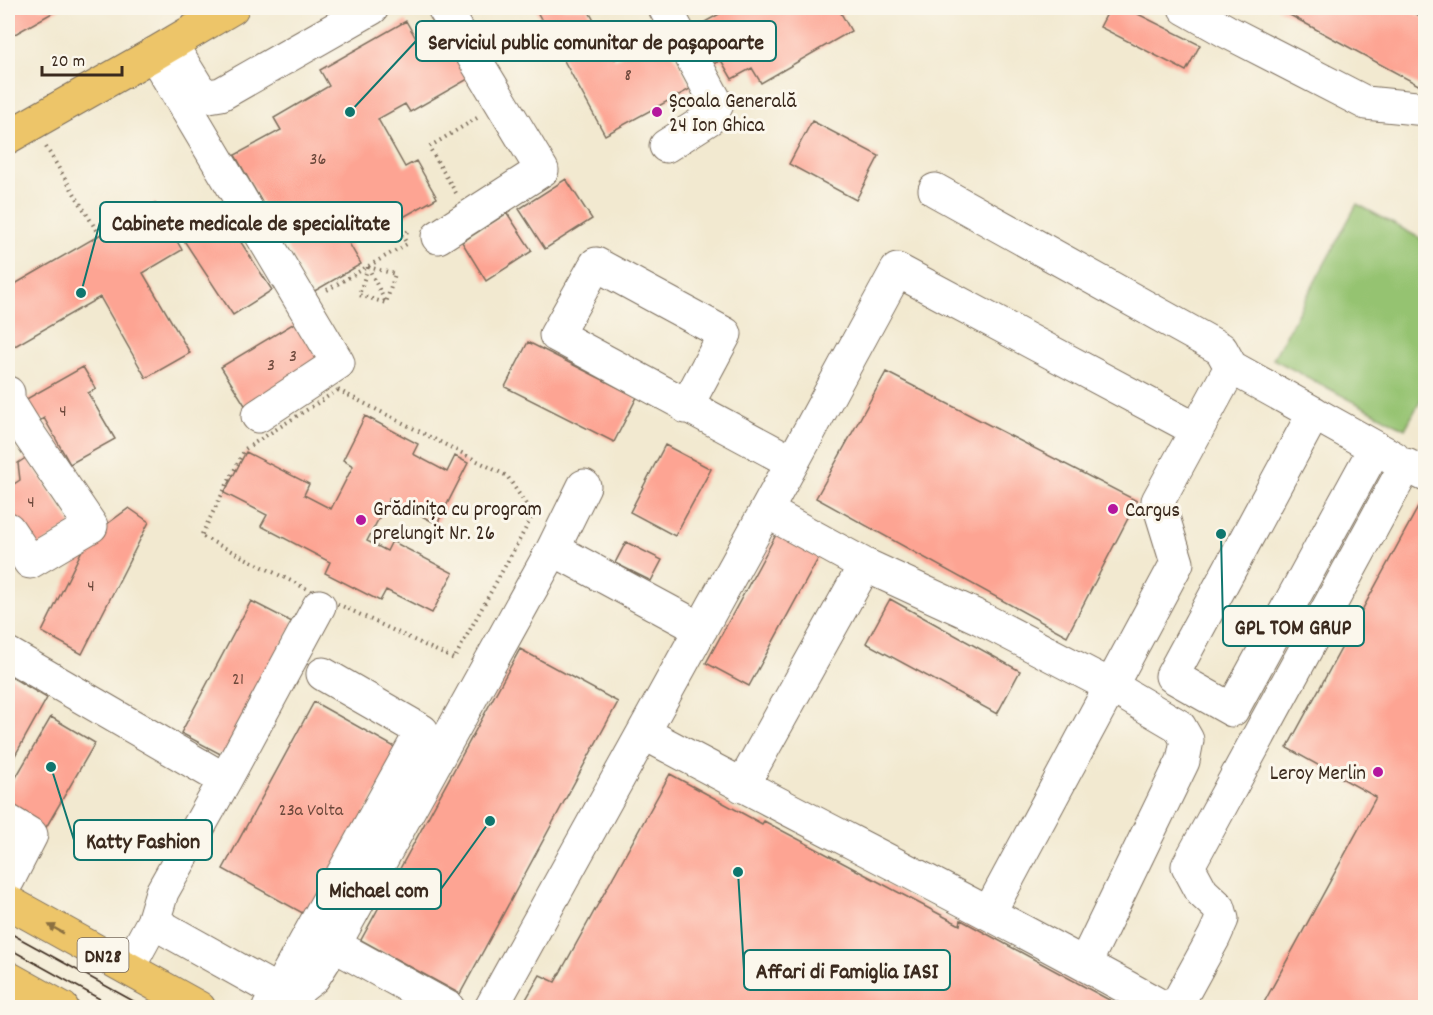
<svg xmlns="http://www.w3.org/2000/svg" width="1433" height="1015" font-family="Dekko,sans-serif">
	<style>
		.green { fill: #95c371; stroke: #687648; stroke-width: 1.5 }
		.building { fill: #fda493 }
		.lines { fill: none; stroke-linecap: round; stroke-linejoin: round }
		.minor-casing { stroke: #7b6d5c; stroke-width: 35 }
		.major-casing { stroke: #7b6d5c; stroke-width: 35 }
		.path { stroke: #7b6d5c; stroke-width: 4; stroke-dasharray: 1.5 4.5; stroke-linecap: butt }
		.minor { stroke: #fff; stroke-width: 33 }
		.major { stroke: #edc569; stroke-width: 33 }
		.tram { stroke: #3b2a1e; stroke-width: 1.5 }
		.oneway { fill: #8b7040 }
		.poi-dot { fill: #b5179e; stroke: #fbf7ec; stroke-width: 2 }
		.labels { text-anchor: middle; stroke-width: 6; stroke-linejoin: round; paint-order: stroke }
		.number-label { font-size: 18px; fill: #6c483b }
		.shield { fill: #fbf7ec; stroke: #75685c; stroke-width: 1.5 }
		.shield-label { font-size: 20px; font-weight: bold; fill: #3b2a1e }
		.poi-label { font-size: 21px; fill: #3b2a1e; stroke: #fbf7ec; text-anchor: start }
		.leader { fill: none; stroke: #0f766e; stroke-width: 2 }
		.callout-dot { fill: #0f766e; stroke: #fbf7ec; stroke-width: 2 }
		.callout { fill: #fbf7ec; stroke: #0f766e; stroke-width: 2 }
		.callout-label { font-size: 22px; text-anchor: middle; font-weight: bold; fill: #3b2a1e }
	</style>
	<rect width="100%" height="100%" fill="#fbf7ec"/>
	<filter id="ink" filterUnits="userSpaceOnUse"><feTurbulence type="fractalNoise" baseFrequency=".0167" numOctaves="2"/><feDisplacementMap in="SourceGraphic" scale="12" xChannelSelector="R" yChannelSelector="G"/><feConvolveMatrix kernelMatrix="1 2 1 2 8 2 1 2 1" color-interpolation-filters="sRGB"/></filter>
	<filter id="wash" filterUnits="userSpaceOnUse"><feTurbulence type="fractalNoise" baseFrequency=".008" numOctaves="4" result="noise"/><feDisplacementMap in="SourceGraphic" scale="24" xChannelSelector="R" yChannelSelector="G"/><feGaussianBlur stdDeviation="1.35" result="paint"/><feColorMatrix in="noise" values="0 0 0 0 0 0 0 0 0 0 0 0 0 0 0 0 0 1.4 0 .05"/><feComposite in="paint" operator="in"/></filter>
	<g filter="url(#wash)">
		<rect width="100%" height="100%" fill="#f2e9d0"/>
		<!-- green -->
		<path class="green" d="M 1357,204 L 1425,241 L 1425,392 L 1405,429 L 1273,359 Z"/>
		<g id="blocks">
			<!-- building -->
			<path class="building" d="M 8,8 L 61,8 L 8,38 Z
				M 535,8 L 587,8 L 615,59 L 662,34 L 692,88 L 605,135 Z
				M 730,8 L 838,8 L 851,31 L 761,83 L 752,68 L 732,79 L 721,60 L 706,68 L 685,33 Z
				M 1110,8 L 1126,8 L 1200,45 L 1186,71 L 1100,27 Z
				M 1277,8 L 1404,8 L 1426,19 L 1426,80 L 1422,87 Z
				M 406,21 L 426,56 L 448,44 L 468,79 L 410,112 L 405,104 L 378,119 L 405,167 L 416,161 L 437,198 L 391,224 L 384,213 L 345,236 L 361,264 L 313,292 L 235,155 L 281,130 L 274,118 L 329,86 L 320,70 Z
				M 812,121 L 879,156 L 856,200 L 789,164 Z
				M 566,179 L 592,219 L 545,249 L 519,209 Z
				M 155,203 L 182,250 L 143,273 L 190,353 L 146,378 L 100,297 L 15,346 L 8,332 L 8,288 Z
				M 218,207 L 272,290 L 233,315 L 179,233 Z
				M 507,213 L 532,251 L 486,281 L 462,242 Z
				M 296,322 L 321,362 L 246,407 L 221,367 Z
				M 528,342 L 637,397 L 614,442 L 505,387 Z
				M 83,367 L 96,389 L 88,393 L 115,439 L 70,464 L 44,418 L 36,423 L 23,401 Z
				M 886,372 L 1137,501 L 1067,636 L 816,498 Z
				M 365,416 L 418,444 L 413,454 L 447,472 L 455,456 L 468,463 L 437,524 L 389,499 L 367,541 L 387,551 L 392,541 L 453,573 L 432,613 L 386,590 L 380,601 L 325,573 L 330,562 L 261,526 L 267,515 L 224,493 L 246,452 L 309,484 L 304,495 L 331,509 L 353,466 L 343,460 Z
				M 665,445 L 711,469 L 675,536 L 630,512 Z
				M 27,457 L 71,525 L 31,551 L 8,515 L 8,488 L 20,480 L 18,463 Z
				M 1421,502 L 1426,504 L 1426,1008 L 1261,1008 L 1376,797 L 1287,748 Z
				M 129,508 L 149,522 L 82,654 L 42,632 L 88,538 Z
				M 777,533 L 819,557 L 749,686 L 706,663 Z
				M 626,542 L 662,560 L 651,581 L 615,563 Z
				M 890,599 L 1020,671 L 997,714 L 866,643 Z
				M 251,601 L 294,623 L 224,756 L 181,733 Z
				M 520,649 L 618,702 L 460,994 L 361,940 Z
				M 8,675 L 47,698 L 8,768 Z
				M 314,702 L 400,750 L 308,916 L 223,869 Z
				M 51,717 L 95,743 L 44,831 L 8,810 L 8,791 Z
				M 670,774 L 762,824 L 764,821 L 960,925 L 961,920 L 1124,1008 L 521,1008 L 540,975 L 555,982 Z"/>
		</g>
	</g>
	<g filter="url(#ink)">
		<use href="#blocks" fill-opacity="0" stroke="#7b6d5c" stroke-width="1.5"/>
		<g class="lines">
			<defs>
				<path id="minor" d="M 665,8 L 717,104 L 710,118 L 666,146
					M 1185,8 L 1226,31 L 1366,103 L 1426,109
					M 154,54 L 338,363 L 258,416
					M 178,56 L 199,90 L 209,96 L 221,94 L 372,8
					M 935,190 L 1221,349 L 1231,367 L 1394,458
					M 438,237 L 542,170 L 444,8
					M 8,393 L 8,401 L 26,430 L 91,526 L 30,562 L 8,529
					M 686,407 L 725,334 L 596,264 L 556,335 L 792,462
					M 1314,413 L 1172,676 L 1232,710 L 1375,448
					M 766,511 L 865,565 L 980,618 L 1111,686 L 1179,726 L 1187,740 L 1183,761 L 1085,963
					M 553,549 L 701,629
					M 8,654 L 225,780
					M 644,733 C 817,826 993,912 1164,1008
					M 742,786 L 865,565
					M 8,821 L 31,835 L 8,880
					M 989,913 L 1177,563 L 1158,501 L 1231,367
					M 153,922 L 278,992 L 298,988
					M 334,945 L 553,549 L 584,486
					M 128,968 L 153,922 L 162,892 L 225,780 L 319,606
					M 269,1008 L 422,731 L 323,674
					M 288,1008 L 300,988 L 313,978 L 334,945 L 448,1008
					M 491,1008 L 766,511 L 897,270 L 1197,430
					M 1175,1008 L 1214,937 L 1222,919 L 1219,908 L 1202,892 L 1188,866 L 1406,465 L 1426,475"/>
				<path id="major" d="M 8,137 L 154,54 L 232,8
					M 8,902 L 199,1008
					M 8,978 L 62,1008"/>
			</defs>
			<!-- minor casing -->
			<use href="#minor" class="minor-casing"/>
			<!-- major casing -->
			<use href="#major" class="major-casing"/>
			<!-- path -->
			<path class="path" d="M 46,147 L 100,236
				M 456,193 L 429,147 L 477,118
				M 368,267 L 395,274 L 386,303 L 359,295 Z
				M 368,267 L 386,303
				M 327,290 L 407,244 L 402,235 L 410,230
				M 338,390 L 507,476 L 533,515 L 454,659 L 323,597 L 201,536 L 245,449 Z"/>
			<!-- minor -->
			<use href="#minor" class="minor"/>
			<!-- major -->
			<use href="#major" class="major"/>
			<!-- tram -->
			<path class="tram" d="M 8,932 L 146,1008
				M 8,948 L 116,1008"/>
		</g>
		<!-- one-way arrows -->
		<defs><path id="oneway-solid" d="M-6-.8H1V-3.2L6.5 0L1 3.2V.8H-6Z" transform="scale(1.5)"/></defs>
		<use class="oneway" href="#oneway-solid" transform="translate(56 929) rotate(-151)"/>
	</g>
	<!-- markers -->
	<g class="poi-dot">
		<circle cx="657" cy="112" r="6"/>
		<circle cx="1113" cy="509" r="6"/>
		<circle cx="361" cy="520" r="6"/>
		<circle cx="1378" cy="772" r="6"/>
	</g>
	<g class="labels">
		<!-- number labels -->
		<g class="number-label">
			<text x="628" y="80">8</text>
			<text x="318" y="164">36</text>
			<text x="293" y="361">3</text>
			<text x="271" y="370">3</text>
			<text x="63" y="416">4</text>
			<text x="31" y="507">4</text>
			<text x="91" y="591">4</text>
			<text x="238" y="684">21</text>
			<text x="311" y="815">23a Volta</text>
		</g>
		<!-- shield labels -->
		<rect class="shield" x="77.5" y="938" width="51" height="34" rx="4.5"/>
		<g class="shield-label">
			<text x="103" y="962">DN28</text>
		</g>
		<!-- poi labels -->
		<g class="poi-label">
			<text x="669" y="107">Școala Generală<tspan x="669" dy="24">24 Ion Ghica</tspan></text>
			<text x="373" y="515">Grădinița cu program<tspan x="373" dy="24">prelungit Nr. 26</tspan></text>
			<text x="1125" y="516">Cargus</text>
			<text x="1366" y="779" text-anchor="end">Leroy Merlin</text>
		</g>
	</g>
	<!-- callouts -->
	<path class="leader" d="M350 112L416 41M81 293L100 222M1221 534L1223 626M51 767L74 840M490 821L441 889M738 872L744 970"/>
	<g class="callout-dot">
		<circle cx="350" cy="112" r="6"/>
		<circle cx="81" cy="293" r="6"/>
		<circle cx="1221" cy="534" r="6"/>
		<circle cx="51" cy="767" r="6"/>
		<circle cx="490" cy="821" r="6"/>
		<circle cx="738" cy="872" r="6"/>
	</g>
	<g class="callout">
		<rect x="416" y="21" width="360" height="40" rx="6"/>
		<rect x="100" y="202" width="302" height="40" rx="6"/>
		<rect x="1223" y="606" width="141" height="40" rx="6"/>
		<rect x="74" y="820" width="138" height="40" rx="6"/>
		<rect x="317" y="869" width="124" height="40" rx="6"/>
		<rect x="744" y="950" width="206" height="40" rx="6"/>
	</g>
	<g class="callout-label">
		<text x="596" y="49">Serviciul public comunitar de pașapoarte</text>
		<text x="251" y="230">Cabinete medicale de specialitate</text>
		<text x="1293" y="634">GPL TOM GRUP</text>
		<text x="143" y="848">Katty Fashion</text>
		<text x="379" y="897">Michael com</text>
		<text x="847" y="978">Affari di Famiglia IASI</text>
	</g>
	<!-- margin -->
	<rect width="1433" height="1015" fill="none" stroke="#fbf7ec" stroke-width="30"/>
	<!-- scale -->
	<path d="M42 66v9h80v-9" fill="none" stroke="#3b2a1e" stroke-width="3"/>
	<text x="51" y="66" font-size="18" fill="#3b2a1e" stroke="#fbf7ec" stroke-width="4.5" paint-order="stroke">20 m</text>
</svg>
